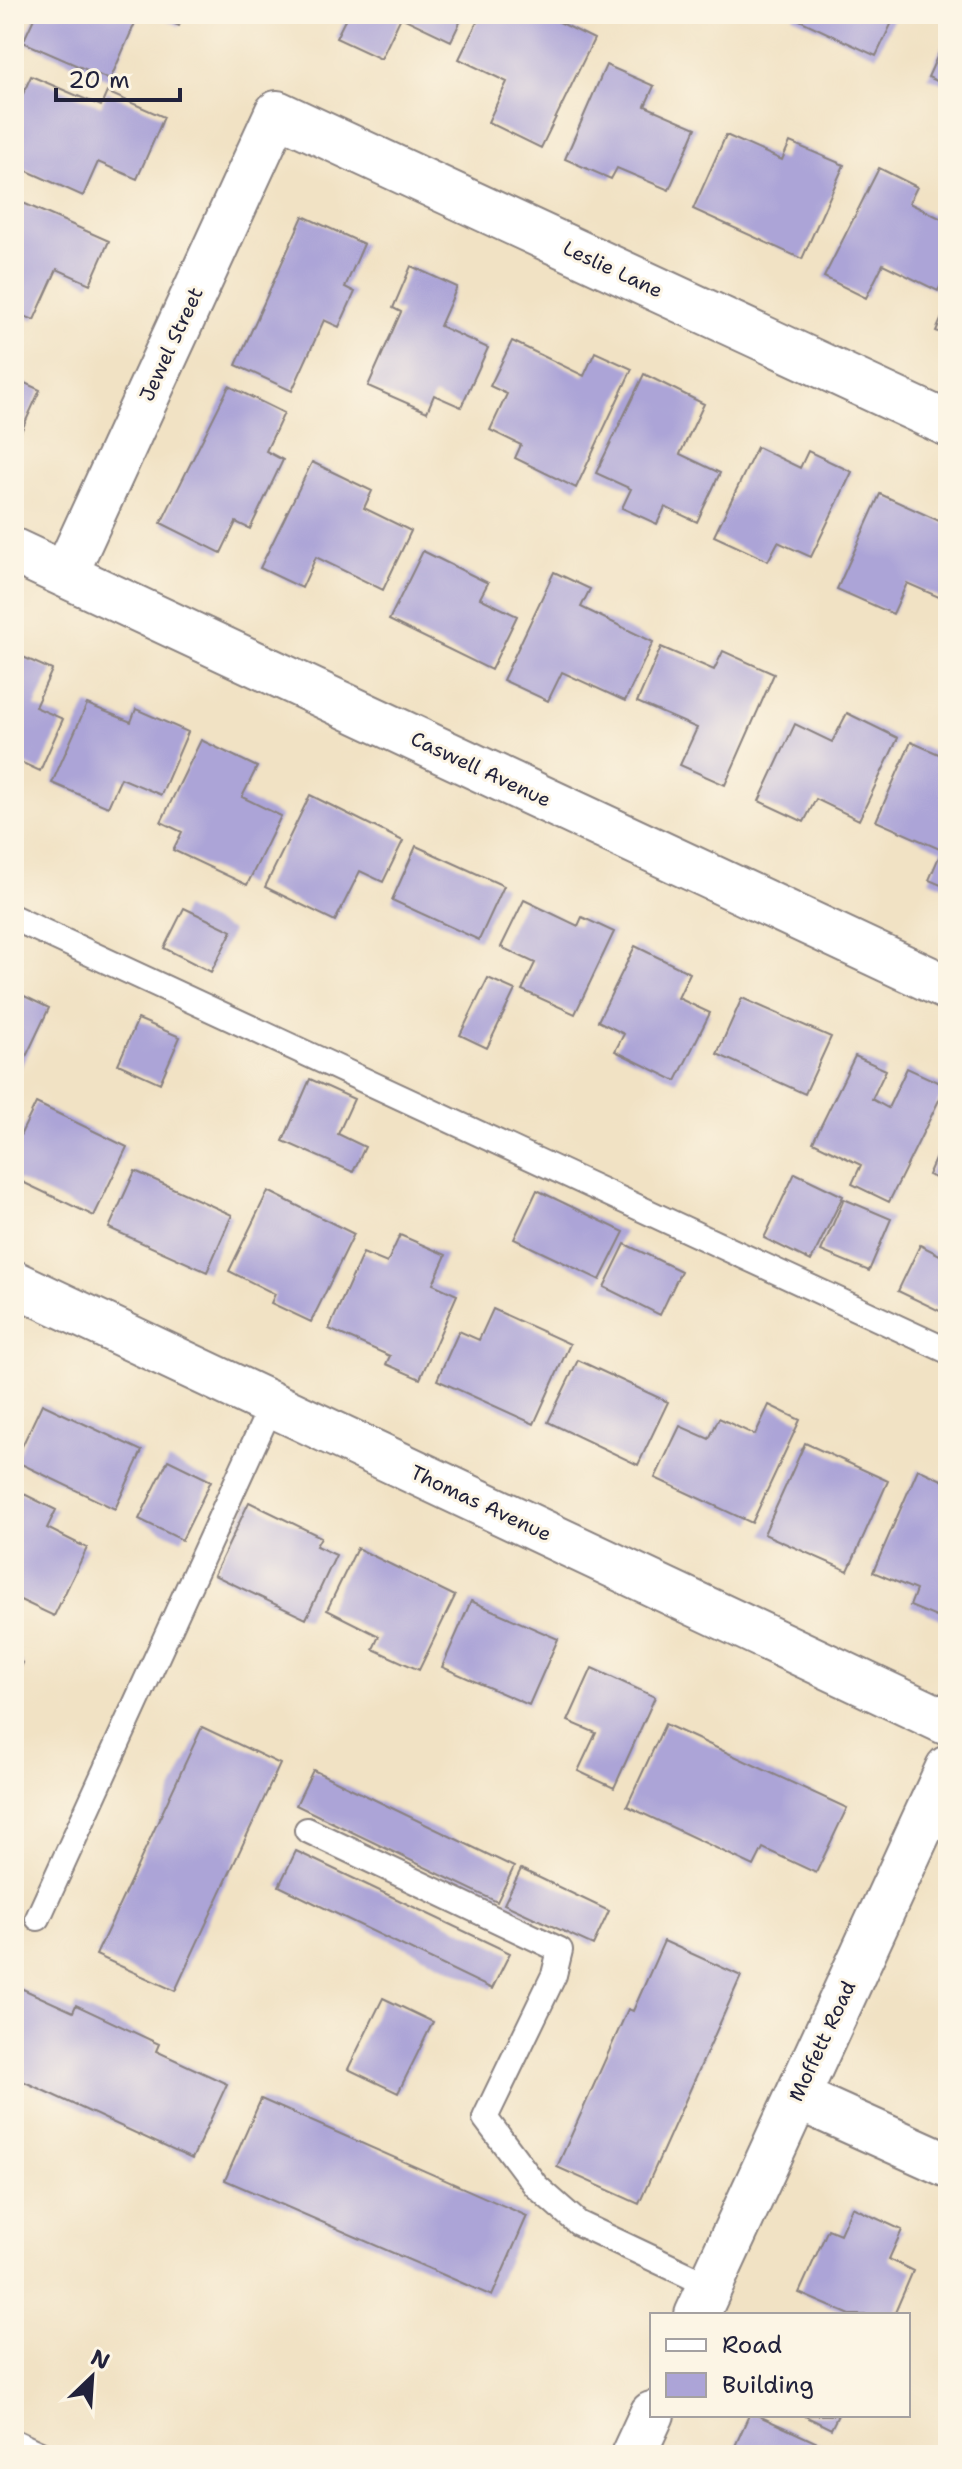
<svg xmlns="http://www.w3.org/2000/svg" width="962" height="2469" font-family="'Shantell Sans',sans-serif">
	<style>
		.building { fill: #aca4d7 }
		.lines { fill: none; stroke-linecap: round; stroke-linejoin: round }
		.service-casing { stroke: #8a8280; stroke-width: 28 }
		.minor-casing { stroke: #8a8280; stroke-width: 48 }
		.service { stroke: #fff; stroke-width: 24 }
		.minor { stroke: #fff; stroke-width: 44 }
		.labels { text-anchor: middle; stroke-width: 6; stroke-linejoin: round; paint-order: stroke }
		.street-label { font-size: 20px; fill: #22223b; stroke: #fcf5e5 }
	</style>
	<rect width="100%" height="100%" fill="#fcf5e5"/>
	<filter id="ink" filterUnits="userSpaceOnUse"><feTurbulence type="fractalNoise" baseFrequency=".0125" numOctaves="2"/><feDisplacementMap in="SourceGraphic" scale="16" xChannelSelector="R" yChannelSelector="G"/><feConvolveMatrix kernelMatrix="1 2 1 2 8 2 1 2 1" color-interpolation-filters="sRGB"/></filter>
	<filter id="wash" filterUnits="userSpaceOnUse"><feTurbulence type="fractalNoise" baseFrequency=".006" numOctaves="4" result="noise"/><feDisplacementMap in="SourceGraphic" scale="32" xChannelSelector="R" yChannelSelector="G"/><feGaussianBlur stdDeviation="1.8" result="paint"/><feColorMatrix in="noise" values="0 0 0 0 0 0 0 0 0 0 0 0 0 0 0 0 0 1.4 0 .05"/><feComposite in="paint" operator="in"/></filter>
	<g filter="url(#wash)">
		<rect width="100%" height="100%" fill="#f1e2c4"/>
		<g id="blocks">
			<!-- building -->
			<path class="building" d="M 36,14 L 139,14 L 110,80 L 23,42 Z
				M 153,14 L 184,14 L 179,26 Z
				M 348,14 L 464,14 L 451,41 L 401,17 L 381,59 L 336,38 Z
				M 481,14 L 543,14 L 594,39 L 541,148 L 488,122 L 507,82 L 459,59 Z
				M 794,14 L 896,14 L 876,56 L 793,17 Z
				M 948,33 L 948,86 L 928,77 Z
				M 606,65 L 654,86 L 645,106 L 696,128 L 669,190 L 617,168 L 611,179 L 565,159 Z
				M 31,76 L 101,106 L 107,92 L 164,117 L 137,179 L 98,162 L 83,196 L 14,165 L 14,114 Z
				M 726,135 L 782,160 L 790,142 L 844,165 L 802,259 L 693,209 Z
				M 879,168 L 917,187 L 909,203 L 948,222 L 948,271 L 938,291 L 883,264 L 866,298 L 824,277 Z
				M 14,199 L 109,241 L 90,284 L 57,269 L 34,320 L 14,312 Z
				M 303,216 L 364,244 L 345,287 L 355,292 L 339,327 L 324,320 L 292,391 L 236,365 Z
				M 411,266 L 457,287 L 440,326 L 488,348 L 461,407 L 434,395 L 427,412 L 368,386 L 401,312 L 393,308 Z
				M 948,304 L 948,336 L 936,331 Z
				M 512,341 L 584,376 L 595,352 L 632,369 L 576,488 L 515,458 L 521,445 L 490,430 L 507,394 L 490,386 Z
				M 644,374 L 704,404 L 680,454 L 720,473 L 697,522 L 665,507 L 657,524 L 622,508 L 631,489 L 596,473 Z
				M 14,378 L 40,390 L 14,447 Z
				M 229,386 L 284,413 L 266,451 L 283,460 L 250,529 L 236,522 L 221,553 L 161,523 Z
				M 757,447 L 800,468 L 808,451 L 852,472 L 811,557 L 778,542 L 768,561 L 714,536 Z
				M 312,462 L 372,491 L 364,508 L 411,531 L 383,590 L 316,557 L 302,588 L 260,568 Z
				M 880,494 L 948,525 L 948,601 L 907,583 L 893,614 L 837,589 Z
				M 423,551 L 488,583 L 480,598 L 517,616 L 491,670 L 389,620 Z
				M 554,572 L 590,589 L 581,607 L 653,642 L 625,701 L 562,672 L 548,701 L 503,680 Z
				M 661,647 L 714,670 L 723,651 L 774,674 L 725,785 L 680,765 L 697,728 L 637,702 Z
				M 14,653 L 52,670 L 35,707 L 63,719 L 40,771 L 14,759 Z
				M 87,704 L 131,722 L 136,709 L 188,732 L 161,795 L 121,778 L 108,807 L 52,783 Z
				M 847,713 L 898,738 L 859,820 L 816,799 L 804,822 L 759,801 L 795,724 L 832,742 Z
				M 201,740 L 257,767 L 242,797 L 281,816 L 247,885 L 173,850 L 182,832 L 161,822 Z
				M 911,742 L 948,758 L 948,888 L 929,880 L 942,850 L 876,821 Z
				M 310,795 L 403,841 L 383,882 L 360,871 L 335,921 L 265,887 Z
				M 416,846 L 504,886 L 479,940 L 392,900 Z
				M 524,900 L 578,926 L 582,917 L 614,932 L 575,1014 L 522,990 L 535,963 L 501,947 Z
				M 184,908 L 232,931 L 211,972 L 164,948 Z
				M 635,946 L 690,973 L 678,998 L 710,1013 L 676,1081 L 615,1051 L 624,1034 L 598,1021 Z
				M 488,978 L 515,990 L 487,1048 L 460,1035 Z
				M 14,991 L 49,1008 L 14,1082 Z
				M 742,998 L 831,1037 L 805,1094 L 717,1054 Z
				M 138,1019 L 180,1037 L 160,1083 L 118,1064 Z
				M 855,1056 L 886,1070 L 872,1099 L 888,1108 L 907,1068 L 946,1086 L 889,1202 L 852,1184 L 861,1165 L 813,1142 Z
				M 310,1079 L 354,1099 L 338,1134 L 365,1147 L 353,1172 L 283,1141 Z
				M 36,1103 L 127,1147 L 94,1216 L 14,1178 L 14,1148 Z
				M 948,1130 L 948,1183 L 928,1175 Z
				M 135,1171 L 232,1215 L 207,1272 L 109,1228 Z
				M 795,1173 L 843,1196 L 811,1261 L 764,1238 Z
				M 537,1190 L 624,1232 L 600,1280 L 514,1239 Z
				M 268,1191 L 354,1234 L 311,1322 L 271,1303 L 275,1294 L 229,1271 Z
				M 844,1199 L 891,1219 L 869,1271 L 821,1251 Z
				M 400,1235 L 446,1255 L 433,1284 L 457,1295 L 420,1379 L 386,1364 L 390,1356 L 329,1329 L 363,1253 L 387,1263 Z
				M 625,1244 L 681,1271 L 660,1315 L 604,1287 Z
				M 920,1245 L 948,1259 L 948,1315 L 898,1291 Z
				M 493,1309 L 570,1344 L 534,1424 L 437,1380 L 459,1331 L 479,1340 Z
				M 578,1360 L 668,1402 L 638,1465 L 548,1422 Z
				M 42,1404 L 142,1451 L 115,1509 L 15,1461 Z
				M 769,1405 L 800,1420 L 752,1523 L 655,1478 L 680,1426 L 709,1439 L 719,1418 L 755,1435 Z
				M 805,1443 L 888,1481 L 848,1571 L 764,1534 Z
				M 168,1460 L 211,1481 L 182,1540 L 139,1519 Z
				M 918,1469 L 948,1483 L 948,1622 L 910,1606 L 916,1590 L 873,1572 Z
				M 14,1489 L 56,1510 L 47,1528 L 87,1548 L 54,1616 L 14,1597 Z
				M 249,1502 L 321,1537 L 316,1546 L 336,1555 L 306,1619 L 214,1575 Z
				M 357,1548 L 455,1596 L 419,1670 L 373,1649 L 379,1636 L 327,1610 Z
				M 471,1601 L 558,1639 L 529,1705 L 442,1667 Z
				M 14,1659 L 23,1663 L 14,1682 Z
				M 592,1668 L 655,1697 L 614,1788 L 578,1771 L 596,1733 L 568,1721 Z
				M 665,1724 L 847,1808 L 816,1873 L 763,1848 L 754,1866 L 627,1806 Z
				M 202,1727 L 280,1764 L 175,1991 L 96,1955 Z
				M 313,1770 L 514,1867 L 497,1902 L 296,1805 Z
				M 296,1851 L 510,1953 L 492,1989 L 279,1886 Z
				M 521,1869 L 609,1911 L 593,1945 L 504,1904 Z
				M 664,1941 L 741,1976 L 639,2204 L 557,2167 L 628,2009 L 633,2011 Z
				M 14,1985 L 73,2012 L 76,2005 L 159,2044 L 156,2051 L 227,2084 L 192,2159 L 14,2077 Z
				M 383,1998 L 433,2022 L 398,2093 L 348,2069 Z
				M 261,2099 L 527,2216 L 492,2296 L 225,2180 Z
				M 852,2207 L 902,2230 L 889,2259 L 913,2271 L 894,2315 L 850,2315 L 799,2293 L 828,2229 L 840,2234 Z
				M 749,2415 L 757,2415 L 824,2446 L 820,2455 L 731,2455 Z
				M 803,2415 L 838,2415 L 831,2429 Z"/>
		</g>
	</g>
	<g filter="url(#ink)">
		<use href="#blocks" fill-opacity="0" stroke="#8a8280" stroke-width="2"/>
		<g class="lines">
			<defs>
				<path id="service" d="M 14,918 L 948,1351
					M 307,1830 L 560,1950 L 554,1975 L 485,2118 L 536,2186 L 578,2223 L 711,2286
					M 38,1918 L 272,1404
					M 14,2442 L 42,2455"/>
				<path id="minor" d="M 14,551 L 948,988
					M 65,575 L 277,113 L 948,424
					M 14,1283 L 948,1723
					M 797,2097 L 948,2165
					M 697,2315 L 948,1768
					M 633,2455 L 652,2414"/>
			</defs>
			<!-- service casing -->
			<use href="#service" class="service-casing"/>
			<!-- minor casing -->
			<use href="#minor" class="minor-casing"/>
			<!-- service -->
			<use href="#service" class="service"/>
			<!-- minor -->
			<use href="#minor" class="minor"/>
		</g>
	</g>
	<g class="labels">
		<!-- street labels -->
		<g class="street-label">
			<text transform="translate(613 269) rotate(25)" y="7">Leslie Lane</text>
			<text transform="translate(171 344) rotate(-65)" y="7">Jewel Street</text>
			<text transform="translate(481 769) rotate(25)" y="7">Caswell Avenue</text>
			<text transform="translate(481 1503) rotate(25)" y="7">Thomas Avenue</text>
			<text transform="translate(822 2041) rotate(-65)" y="7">Moffett Road</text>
		</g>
	</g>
	<!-- margin -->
	<rect width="962" height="2469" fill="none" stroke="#fcf5e5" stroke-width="48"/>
	<!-- legend -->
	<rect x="650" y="2313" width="260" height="104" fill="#fcf5e5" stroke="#a5a1a1" stroke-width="2"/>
	<rect x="666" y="2339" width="40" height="12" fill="#ffffff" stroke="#a5a1a1" stroke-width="2"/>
	<text x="722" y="2353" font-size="24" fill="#22223b">Road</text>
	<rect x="666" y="2373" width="40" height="24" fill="#aca4d7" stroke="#a5a1a1" stroke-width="2"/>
	<text x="722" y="2393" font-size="24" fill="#22223b">Building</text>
	<!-- north arrow -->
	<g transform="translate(92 2377) rotate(25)" stroke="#fcf5e5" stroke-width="6" paint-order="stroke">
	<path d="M0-6L14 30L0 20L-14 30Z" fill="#22223b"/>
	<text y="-12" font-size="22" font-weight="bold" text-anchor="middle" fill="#22223b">N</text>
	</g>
	<!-- scale -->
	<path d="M56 88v12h124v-12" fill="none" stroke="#22223b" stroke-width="4"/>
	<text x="68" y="88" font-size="24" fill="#22223b" stroke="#fcf5e5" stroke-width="6" paint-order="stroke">20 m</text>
</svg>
